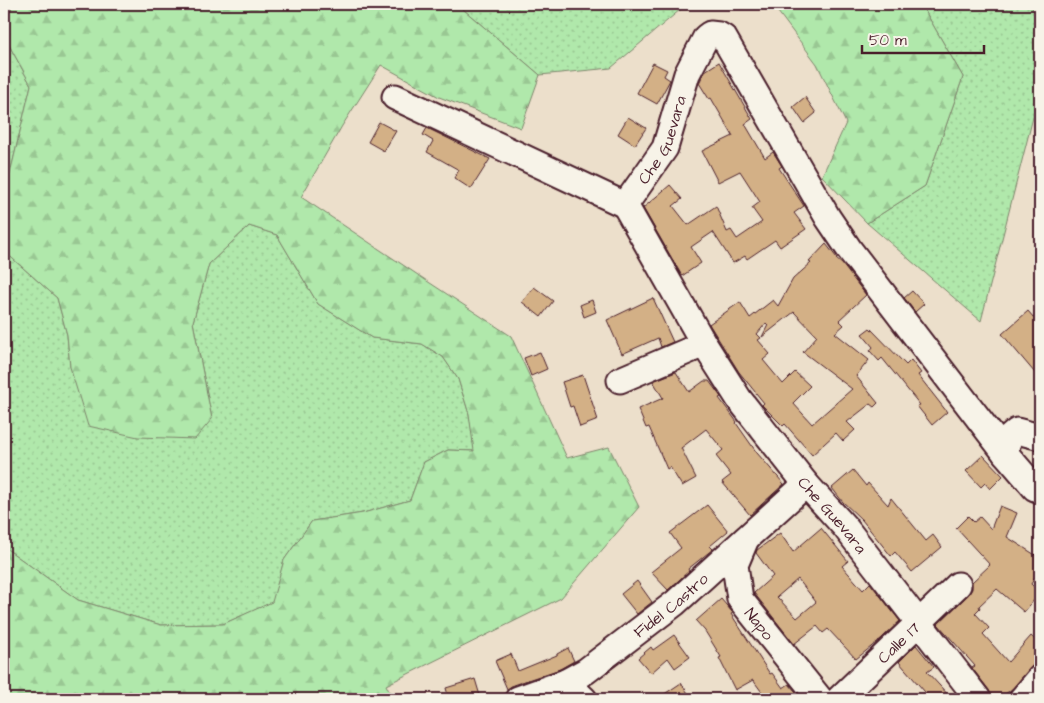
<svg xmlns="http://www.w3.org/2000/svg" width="1044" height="703" font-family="'Architects Daughter',sans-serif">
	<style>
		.grass { fill: url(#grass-dots); stroke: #7d846b }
		.forest { fill: url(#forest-firs); stroke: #7d846b }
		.building { fill: #d3b086; stroke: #4a1f2b; fill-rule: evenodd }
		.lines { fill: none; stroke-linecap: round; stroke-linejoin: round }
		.minor-casing { stroke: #4a1f2b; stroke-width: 29 }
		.minor { stroke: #f7f3e8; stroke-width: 25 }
		.labels { text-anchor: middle; stroke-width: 4.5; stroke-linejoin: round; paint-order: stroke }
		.street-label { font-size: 16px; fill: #4a1f2b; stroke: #f7f3e8 }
	</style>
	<defs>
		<pattern id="grass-dots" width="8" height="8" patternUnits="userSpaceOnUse" patternTransform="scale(1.25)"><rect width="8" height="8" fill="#b0e8ab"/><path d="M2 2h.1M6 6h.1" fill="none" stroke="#99c793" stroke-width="1.8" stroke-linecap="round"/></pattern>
		<pattern id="forest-firs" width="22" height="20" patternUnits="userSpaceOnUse" patternTransform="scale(1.25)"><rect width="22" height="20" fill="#b0e8ab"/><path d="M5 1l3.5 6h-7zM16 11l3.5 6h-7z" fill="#99c793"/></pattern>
	</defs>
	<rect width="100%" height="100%" fill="#ecdfcb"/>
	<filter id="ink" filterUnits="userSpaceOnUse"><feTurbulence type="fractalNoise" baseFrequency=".02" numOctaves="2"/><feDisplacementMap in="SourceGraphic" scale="10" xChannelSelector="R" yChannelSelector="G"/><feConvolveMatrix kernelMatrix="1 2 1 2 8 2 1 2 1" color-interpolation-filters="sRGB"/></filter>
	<g filter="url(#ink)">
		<!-- grass -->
		<path class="grass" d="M 457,4 L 687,4 L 611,68 L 540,75 Z
			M 921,4 L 1028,4 L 1040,14 L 1040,90 L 981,321 L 867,223 L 925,186 L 963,77 Z
			M 4,36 L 31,85 L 4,199 Z
			M 249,226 L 277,235 L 318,304 L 372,338 L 422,344 L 443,357 L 458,379 L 469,414 L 475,451 L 448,450 L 424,462 L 410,500 L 363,513 L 312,521 L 284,560 L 273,602 L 223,624 L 161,625 L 78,600 L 4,547 L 4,251 L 57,298 L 67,335 L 70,367 L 212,419 L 193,322 L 209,264 Z"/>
		<!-- forest -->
		<path class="forest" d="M 14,4 L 457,4 L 540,75 L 521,128 L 439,97 L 381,65 L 342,126 L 301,197 L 427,281 L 511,336 L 567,458 L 609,447 L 639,507 L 561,598 L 386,685 L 393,699 L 4,699 L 4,547 L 78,600 L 161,625 L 223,624 L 272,602 L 284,560 L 312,521 L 363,513 L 410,500 L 424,462 L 448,450 L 474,451 L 469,414 L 458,379 L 443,357 L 422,344 L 372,338 L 318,304 L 277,235 L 249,226 L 209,264 L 193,322 L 212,419 L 195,439 L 138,437 L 88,426 L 70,367 L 67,335 L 57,298 L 4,251 L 4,199 L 31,85 L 4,36 L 4,22 Z
			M 772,4 L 921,4 L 963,77 L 925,186 L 867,223 L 822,176 L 846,123 L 817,64 Z"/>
		<!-- building -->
		<path class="building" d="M 719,62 L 752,119 L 745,124 L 765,158 L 773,152 L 782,166 L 779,168 L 804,206 L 794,213 L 806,229 L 780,247 L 775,240 L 747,259 L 745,256 L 733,263 L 713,232 L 691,247 L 701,263 L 682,276 L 643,208 L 670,185 L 682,199 L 673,206 L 688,225 L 716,206 L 727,232 L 731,230 L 737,239 L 762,222 L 752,208 L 760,202 L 740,171 L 718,182 L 702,151 L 733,136 L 711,98 L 709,99 L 699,83 L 705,71 Z
			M 653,63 L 667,70 L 664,76 L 670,80 L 657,104 L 637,93 Z
			M 805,97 L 816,113 L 804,123 L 793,107 Z
			M 628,117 L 646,128 L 635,145 L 618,134 Z
			M 379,122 L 396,131 L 384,151 L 368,142 Z
			M 427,128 L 490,159 L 471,189 L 454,178 L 459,170 L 427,152 L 433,141 L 423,135 Z
			M 826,244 L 837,258 L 836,259 L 842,264 L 866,295 L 839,320 L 844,325 L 835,333 L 869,360 L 856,376 L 878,403 L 874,407 L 870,404 L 847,422 L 855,430 L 843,441 L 836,433 L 812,455 L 785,424 L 783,426 L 762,405 L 764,403 L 739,372 L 709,324 L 740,302 L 750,318 L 773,300 L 778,306 L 793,279 L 811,263 L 809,262 ZM 794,312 L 817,336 L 803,352 L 852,389 L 812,424 L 793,403 L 810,386 L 795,372 L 783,384 L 763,360 L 770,354 L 758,340 L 761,338 L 757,334 L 766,323 L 768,325 L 762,337 Z
			M 534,287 L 553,301 L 541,317 L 522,302 Z
			M 912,291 L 924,304 L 915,312 L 904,298 Z
			M 653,298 L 673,342 L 661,347 L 658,338 L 622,354 L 607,320 Z
			M 592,300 L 596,312 L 584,317 L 580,305 Z
			M 1028,311 L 1040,325 L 1040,379 L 1002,334 Z
			M 870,328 L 906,365 L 911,360 L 921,373 L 918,375 L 947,412 L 932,425 L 917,406 L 920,405 L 882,358 L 879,361 L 870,351 L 873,347 L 862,334 Z
			M 540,352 L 547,369 L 531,376 L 524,358 Z
			M 676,372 L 689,392 L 704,381 L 709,381 L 721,397 L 719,398 L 737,422 L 736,423 L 757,453 L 784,484 L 750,515 L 722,482 L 731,475 L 716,456 L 723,450 L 706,429 L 681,448 L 696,478 L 682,486 L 670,467 L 667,469 L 649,427 L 646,428 L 638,409 L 663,398 L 653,381 Z
			M 583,375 L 598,420 L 580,427 L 573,406 L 570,407 L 562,382 Z
			M 983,455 L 1003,476 L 990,489 L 985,483 L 981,487 L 966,471 Z
			M 853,470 L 866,486 L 868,483 L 888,505 L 891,498 L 926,541 L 933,535 L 942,547 L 912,572 L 895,552 L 891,556 L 862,520 L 842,501 L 832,488 Z
			M 707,505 L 728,531 L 710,546 L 713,549 L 688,569 L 689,571 L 668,590 L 651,572 L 681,548 L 670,533 Z
			M 1000,506 L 1017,513 L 1007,537 L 1040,558 L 1040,569 L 1031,584 L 1040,593 L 1024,612 L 997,589 L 979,606 L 980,608 L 975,613 L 989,628 L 983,634 L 1008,662 L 1031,636 L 1040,644 L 1040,657 L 1013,688 L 999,699 L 992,699 L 989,690 L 972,668 L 975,666 L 938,624 L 968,595 L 972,589 L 972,582 L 990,565 L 956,528 L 968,516 L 974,522 L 980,517 L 991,529 Z
			M 821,528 L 848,561 L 842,566 L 863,590 L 870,583 L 900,621 L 881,639 L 856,659 L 828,629 L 823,633 L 817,626 L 794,644 L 754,593 L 773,576 L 756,553 L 757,550 L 780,533 L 793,552 ZM 798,579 L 816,602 L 797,618 L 777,597 Z
			M 637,581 L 652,602 L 637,614 L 621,594 Z
			M 721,599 L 733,613 L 731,614 L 770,674 L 772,673 L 783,688 L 789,684 L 802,699 L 767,699 L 753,680 L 735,690 L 719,658 L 721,657 L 705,631 L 696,621 Z
			M 674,635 L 690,657 L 675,668 L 668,658 L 651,673 L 638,658 L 651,647 L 653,650 Z
			M 916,645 L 934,667 L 927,672 L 952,699 L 931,699 L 899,662 Z
			M 568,648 L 574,661 L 560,669 L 513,685 L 507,689 L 495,661 L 511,654 L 518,671 L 557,655 L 557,654 Z
			M 475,679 L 481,699 L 449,699 L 446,688 Z
			M 681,683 L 692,699 L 657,699 Z"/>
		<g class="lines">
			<defs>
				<g id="minor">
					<path d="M 395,97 L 625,205"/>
					<path id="s1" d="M 625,205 L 665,148 L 687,74 L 706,37 L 710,34 L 719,35 L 724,38 L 828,218 L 849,249 L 1005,453 L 1035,488 L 1040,490"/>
					<path id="s2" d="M 625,205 L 704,344 L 739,399 L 806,484 L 845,527 L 978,699"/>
					<path d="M 620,380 L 704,344"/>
					<path d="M 1005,453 L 1009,438 L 1017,431 L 1040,437"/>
					<path id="s3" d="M 746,539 L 735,565 L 740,599 L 820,699"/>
					<path d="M 566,682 L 584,699"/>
					<path id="s4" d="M 518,699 L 566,682 L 586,671 L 675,603 L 806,484"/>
					<path id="s5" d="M 839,699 L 958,585"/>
					<path d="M 1022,699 L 1040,678"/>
				</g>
			</defs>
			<!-- minor casing -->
			<use href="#minor" class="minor-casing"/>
			<!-- minor -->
			<use href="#minor" class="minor"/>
		</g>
	</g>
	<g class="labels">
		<!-- street labels -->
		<g class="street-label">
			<text dy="6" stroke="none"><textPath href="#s1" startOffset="76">Che Guevara</textPath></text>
			<text dy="6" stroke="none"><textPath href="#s2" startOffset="374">Che Guevara</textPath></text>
			<text dy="6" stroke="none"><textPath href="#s4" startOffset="181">Fidel Castro</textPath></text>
			<text dy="6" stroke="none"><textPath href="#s3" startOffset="94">Napo</textPath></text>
			<text dy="6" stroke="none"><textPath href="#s5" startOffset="82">Calle 17</textPath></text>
		</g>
	</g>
	<!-- margin -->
	<rect width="1044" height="703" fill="none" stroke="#f7f3e8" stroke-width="20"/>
	<rect x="10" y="10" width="1024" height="683" fill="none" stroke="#4a1f2b" stroke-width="2" filter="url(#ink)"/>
	<!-- scale -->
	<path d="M862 45v8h122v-8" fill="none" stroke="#4a1f2b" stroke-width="2.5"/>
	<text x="869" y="45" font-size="15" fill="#4a1f2b" stroke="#f7f3e8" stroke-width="4" paint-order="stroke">50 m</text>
</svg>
